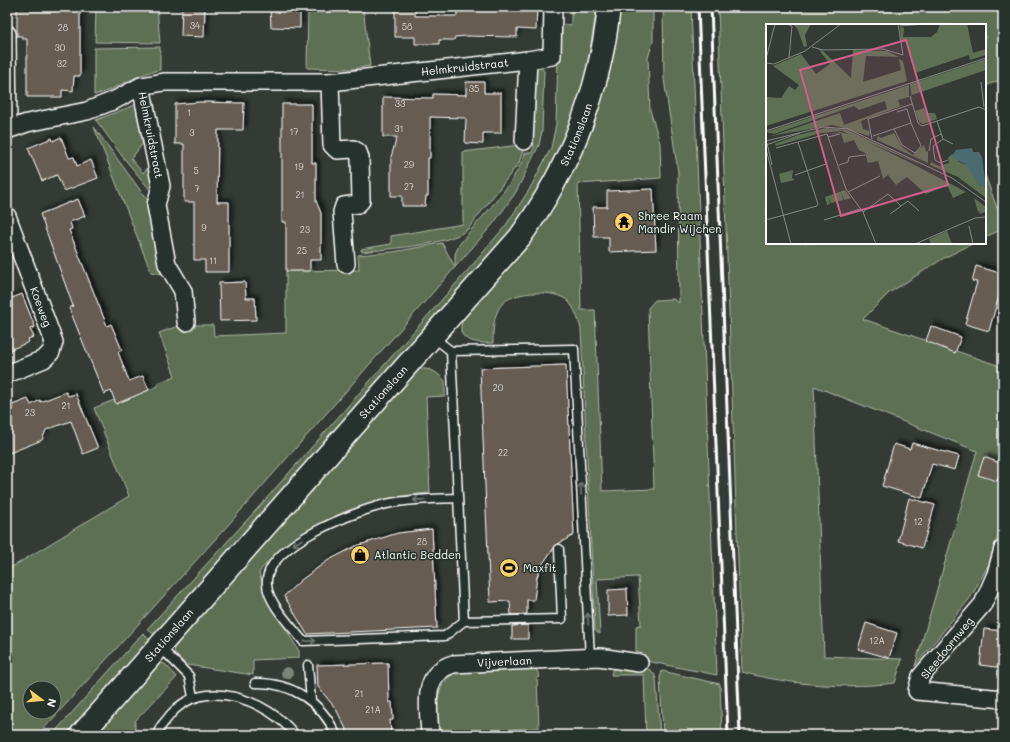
<svg xmlns="http://www.w3.org/2000/svg" width="1010" height="742" font-family="Mali,sans-serif">
	<style>
		.green { fill: #5d7053; stroke: #aeb8a9; fill-rule: evenodd }
		.building { fill: #665b51; stroke: #fff; filter: url(#shadow) }
		.lines { fill: none; stroke-linecap: round; stroke-linejoin: round }
		.lane-casing { stroke: #fff; stroke-width: 11 }
		.street-casing { stroke: #fff; stroke-width: 20 }
		.secondary-casing { stroke: #fff; stroke-width: 25 }
		.lane { stroke: #26332d; stroke-width: 8 }
		.street { stroke: #26332d; stroke-width: 17 }
		.secondary { stroke: #26332d; stroke-width: 22 }
		.rail { stroke: #fff; stroke-width: 3 }
		.tree { fill: #7b8479 }
		.oneway { stroke: #727a76 }
		.labels { text-anchor: middle; stroke-width: 3; stroke-linejoin: round; paint-order: stroke }
		.number-label { font-size: 9px; fill: #d9d6d4 }
		.street-label { font-size: 11px; fill: #fff; stroke: #26332d }
		.poi-label { font-size: 11px; fill: #fff; stroke: #26332d; text-anchor: start }
		.inset-road { fill: none; stroke: #858985; stroke-width: 1 }
		.view { fill: #d45d8c; fill-opacity: 0.15; stroke: #d45d8c; stroke-width: 2 }
		.inset-edge { fill: none; stroke: #fff; stroke-width: 2 }
	</style>
	<defs>
		<filter id="shadow"><feDropShadow dx="3.5" dy="-3.5" stdDeviation="2" flood-color="#0009"/></filter>
	</defs>
	<rect width="100%" height="100%" fill="#333b34"/>
	<filter id="ink" filterUnits="userSpaceOnUse"><feTurbulence type="fractalNoise" baseFrequency=".025" numOctaves="2"/><feDisplacementMap in="SourceGraphic" scale="8" xChannelSelector="R" yChannelSelector="G"/><feConvolveMatrix kernelMatrix="1 2 1 2 8 2 1 2 1" color-interpolation-filters="sRGB"/></filter>
	<g filter="url(#ink)">
		<!-- green -->
		<path class="green" d="M 96,7 L 157,7 L 160,43 L 95,42 Z
			M 308,7 L 363,7 L 370,66 L 351,69 L 307,68 Z
			M 571,7 L 597,7 C 591,42 586,78 576,112 C 563,156 537,196 511,233 L 156,636 L 147,629 L 258,508 L 475,262 L 506,225 L 529,190 L 551,148 L 556,124 L 559,24 L 571,25 Z
			M 620,7 L 653,7 L 653,41 L 648,58 L 650,110 L 660,143 L 661,178 L 578,184 L 581,310 L 595,310 L 602,491 L 654,489 L 648,308 L 655,300 L 673,299 L 679,303 L 678,172 L 664,79 L 663,7 L 691,7 L 717,675 L 641,660 L 636,655 L 636,626 L 641,625 L 638,577 L 597,579 L 600,634 L 595,630 L 581,329 C 578,319 575,308 568,301 C 555,289 517,291 504,302 C 493,312 493,330 493,343 C 477,344 452,341 464,318 C 517,257 574,191 598,111 C 608,77 614,42 620,7 Z
			M 718,7 L 1003,7 L 1003,79 L 985,86 L 985,25 L 767,25 L 767,243 L 974,243 L 944,258 L 889,293 L 863,319 L 1003,367 L 1003,519 L 989,564 L 971,597 L 915,666 L 977,451 L 814,386 L 824,656 L 902,659 L 895,683 C 846,689 790,685 742,672 Z
			M 160,47 L 160,70 C 136,73 118,90 94,95 L 94,48 Z
			M 531,66 L 540,66 L 544,71 L 542,131 L 539,145 L 516,192 L 494,223 L 229,524 L 38,735 L 7,735 L 7,570 L 129,496 L 94,408 L 114,400 L 116,404 L 158,386 L 158,383 L 175,376 L 159,333 L 181,325 L 213,325 L 214,336 L 286,333 L 286,271 L 359,270 L 358,255 L 393,252 L 442,243 L 455,267 L 455,254 L 459,245 C 480,217 515,186 525,153 L 531,153 L 534,148 L 533,136 L 530,133 ZM 30,688 L 54,688 L 54,712 L 30,712 Z
			M 135,105 L 139,110 L 144,142 L 131,159 L 143,173 L 153,162 L 156,197 L 122,156 L 96,120 Z
			M 94,127 L 154,209 L 164,274 L 151,272 Z
			M 520,145 L 523,150 L 519,163 L 468,229 C 448,246 390,248 362,252 L 361,249 L 391,244 L 391,236 L 463,224 L 463,152 Z
			M 985,175 L 997,208 L 1003,206 L 1003,229 L 985,237 Z
			M 419,369 C 431,368 437,372 445,381 L 445,396 L 426,397 L 430,493 C 366,497 309,522 263,567 L 259,573 L 268,600 L 299,651 L 299,658 L 253,660 L 253,675 L 187,665 L 175,655 L 174,646 Z
			M 143,633 L 151,641 L 69,735 L 52,735 Z
			M 159,663 L 165,664 L 177,677 L 135,721 L 135,735 L 93,735 Z
			M 535,667 L 540,677 L 537,678 L 539,728 L 504,730 L 503,735 L 439,735 C 438,708 431,688 457,671 Z
			M 613,667 C 626,667 653,662 656,679 L 660,735 L 646,735 L 644,675 L 611,675 Z
			M 662,671 L 720,684 L 722,735 L 663,735 L 660,678 Z"/>
		<!-- building -->
		<path class="building" d="M 17,7 L 80,7 L 80,76 L 74,76 L 73,91 L 62,90 L 62,97 L 27,97 L 27,39 L 22,39 L 22,36 L 17,36 Z
			M 182,7 L 205,7 L 204,37 L 181,36 Z
			M 270,7 L 300,7 L 300,28 L 271,27 Z
			M 395,7 L 415,7 L 415,16 L 457,16 L 457,7 L 537,7 L 536,30 L 517,29 L 517,37 L 467,36 L 455,37 L 454,40 L 439,40 L 439,44 L 415,44 L 415,37 L 395,37 Z
			M 466,82 L 484,82 L 484,93 L 501,93 L 501,133 L 483,133 L 483,144 L 465,143 L 466,118 L 430,117 L 430,158 L 428,158 L 428,196 L 426,196 L 425,206 L 402,206 L 402,196 L 391,196 L 391,157 L 397,137 L 383,137 L 383,97 L 433,98 L 433,94 L 466,95 Z
			M 200,102 L 244,103 L 243,130 L 218,130 L 217,202 L 229,202 L 229,272 L 205,272 L 205,260 L 194,260 L 194,202 L 184,202 L 184,144 L 175,144 L 175,104 Z
			M 282,104 L 312,104 L 312,163 L 316,163 L 316,201 L 321,213 L 321,260 L 310,260 L 310,271 L 286,271 L 286,222 L 282,222 Z
			M 61,137 L 69,158 L 74,157 L 77,166 L 91,160 L 98,178 L 64,191 L 57,175 L 42,181 L 28,148 L 52,138 L 53,141 Z
			M 653,189 L 656,250 L 609,252 L 609,237 L 594,237 L 593,207 L 607,207 L 607,191 Z
			M 78,199 L 85,216 L 70,222 L 72,229 L 69,230 L 107,326 L 111,324 L 122,350 L 118,352 L 129,381 L 143,376 L 149,390 L 116,404 L 111,391 L 104,394 L 69,308 L 73,306 L 40,214 Z
			M 976,266 L 1003,274 L 1003,281 L 989,331 L 965,324 L 977,282 L 972,281 Z
			M 245,282 L 246,298 L 255,298 L 256,320 L 220,321 L 219,283 Z
			M 22,294 L 35,327 L 30,329 L 34,337 L 28,339 L 29,342 L 7,351 L 7,300 Z
			M 931,326 L 961,337 L 955,353 L 926,341 Z
			M 566,365 L 574,535 L 556,545 L 541,566 L 537,577 L 534,600 L 527,600 L 527,614 L 511,615 L 510,601 L 490,602 L 480,368 Z
			M 66,392 L 68,396 L 76,394 L 98,448 L 83,454 L 71,421 L 46,430 L 42,440 L 7,454 L 7,407 L 28,399 L 31,405 L 40,400 L 40,402 Z
			M 912,443 L 959,456 L 955,470 L 932,464 L 922,498 L 882,486 L 894,444 L 910,449 Z
			M 984,457 L 1002,464 L 997,481 L 978,475 Z
			M 909,498 L 935,505 L 922,548 L 898,541 Z
			M 432,529 L 437,628 L 307,634 L 284,596 L 301,580 L 327,561 L 356,546 L 398,533 Z
			M 627,589 L 628,615 L 608,616 L 608,590 Z
			M 866,623 L 897,633 L 889,658 L 858,649 Z
			M 528,625 L 528,639 L 512,639 L 512,626 Z
			M 984,629 L 1003,631 L 1003,668 L 980,665 Z
			M 388,663 L 389,702 L 392,702 L 393,720 L 390,720 L 391,735 L 349,735 L 336,709 L 318,687 L 317,665 Z"/>
		<g class="lines">
			<defs>
				<path id="lane" d="M 433,337 L 451,351 L 574,349 L 590,658
					M 451,351 L 464,621 L 562,619 L 559,549
					M 458,498 C 436,499 413,499 391,503 C 360,509 262,545 267,585 C 268,603 292,627 303,641 L 445,636 L 464,621
					M 160,647 L 189,676 L 193,697
					M 308,665 L 311,701
					M 255,683 C 291,682 322,702 336,735
					M 158,735 C 158,727 166,721 170,715 C 203,675 268,700 295,735"/>
				<g id="street">
					<path d="M 7,34 L 8,130"/>
					<path d="M 330,82 L 332,145 L 337,150 L 353,149 L 358,152 L 360,158 L 361,201 L 358,204 L 344,206 L 342,212 L 346,264"/>
					<path id="s1" d="M 141,86 L 161,186 L 156,205 L 167,264 L 183,291 L 186,322"/>
					<path id="s2" d="M 7,130 L 27,123 L 87,111 L 115,100 L 141,86 L 164,82 L 330,82 L 528,60 L 552,56 L 553,7"/>
					<path d="M 524,141 L 528,60"/>
					<path id="s3" d="M 7,216 L 54,342 L 51,352 L 44,359 L 7,374"/>
					<path d="M 1003,549 L 996,574 L 983,604 L 921,676 L 917,691 L 1003,699"/>
					<path id="s4" d="M 430,735 C 429,708 420,674 453,664 L 599,657 L 639,663"/>
				</g>
				<g id="secondary">
					<path id="s5" d="M 81,735 L 520,237 C 570,167 600,93 609,7"/>
				</g>
			</defs>
			<!-- lane casing -->
			<use href="#lane" class="lane-casing"/>
			<!-- street casing -->
			<use href="#street" class="street-casing"/>
			<!-- secondary casing -->
			<use href="#secondary" class="secondary-casing"/>
			<!-- lane -->
			<use href="#lane" class="lane"/>
			<!-- street -->
			<use href="#street" class="street"/>
			<!-- secondary -->
			<use href="#secondary" class="secondary"/>
			<!-- rail -->
			<path class="rail" d="M 698,7 L 728,735
				M 711,7 L 740,735"/>
		</g>
		<!-- trees -->
		<circle class="tree" cx="287" cy="673" r="6"/>
		<!-- one-way arrows -->
		<defs><path id="oneway-shaft" d="M-6 0H5M1.5-3L5.5 0L1.5 3" fill="none" stroke-width="1.6" stroke-linecap="round" stroke-linejoin="round"/></defs>
		<g class="oneway">
			<use href="#oneway-shaft" transform="translate(581 489) rotate(-93)"/>
			<use href="#oneway-shaft" transform="translate(419 500) rotate(176)"/>
			<use href="#oneway-shaft" transform="translate(298 542) rotate(147)"/>
			<use href="#oneway-shaft" transform="translate(588 619) rotate(-93)"/>
			<use href="#oneway-shaft" transform="translate(310 641) rotate(-1)"/>
		</g>
	</g>
	<!-- icons -->
	<defs>
		<symbol id="temple-disc" viewBox="-11 -11 22 22"><circle r="9.5" fill="#ffd166" stroke="#26332d"/><path d="M0-6L5-2H3V0L6.5 2.5H4V6H1.5V3h-3V6H-4V2.5H-6.5L-3 0V-2H-5Z" fill="#111"/></symbol>
		<symbol id="shop-disc" viewBox="-11 -11 22 22"><circle r="9.5" fill="#ffd166" stroke="#26332d"/><path d="M-5-2.5h2.3a2.7 3.5 0 0 1 5.4 0H5L5.5 6h-11ZM-1.5-2.5h3a1.5 2.3 0 0 0-3 0Z" fill="#111"/></symbol>
		<symbol id="stadium-disc" viewBox="-11 -11 22 22"><circle r="9.5" fill="#ffd166" stroke="#26332d"/><path d="M0-5a6.5 5 0 1 0 0 10a6.5 5 0 1 0 0-10ZM-3.5-1.8h7v3.6h-7Z" fill="#111"/></symbol>
	</defs>
	<g fill-rule="evenodd">
		<use href="#temple-disc" x="613" y="211" width="22" height="22"/>
		<use href="#shop-disc" x="349" y="544" width="22" height="22"/>
		<use href="#stadium-disc" x="498" y="557" width="22" height="22"/>
	</g>
	<g class="labels">
		<!-- number labels -->
		<g class="number-label">
			<text x="195" y="29">34</text>
			<text x="407" y="30">58</text>
			<text x="63" y="31">28</text>
			<text x="60" y="51">30</text>
			<text x="62" y="67">32</text>
			<text x="474" y="92">35</text>
			<text x="400" y="107">33</text>
			<text x="189" y="116">1</text>
			<text x="399" y="132">31</text>
			<text x="294" y="135">17</text>
			<text x="192" y="136">3</text>
			<text x="409" y="168">29</text>
			<text x="299" y="170">19</text>
			<text x="196" y="174">5</text>
			<text x="409" y="190">27</text>
			<text x="197" y="192">7</text>
			<text x="300" y="198">21</text>
			<text x="204" y="231">9</text>
			<text x="305" y="233">23</text>
			<text x="302" y="254">25</text>
			<text x="213" y="264">11</text>
			<text x="498" y="391">20</text>
			<text x="66" y="409">21</text>
			<text x="30" y="416">23</text>
			<text x="503" y="456">22</text>
			<text x="918" y="525">12</text>
			<text x="422" y="545">28</text>
			<text x="877" y="644">12A</text>
			<text x="359" y="697">21</text>
			<text x="373" y="713">21A</text>
		</g>
		<!-- street labels -->
		<g class="street-label">
			<text dy="4" stroke="none"><textPath href="#s2" startOffset="467">Helmkruidstraat</textPath></text>
			<text dy="4" stroke="none"><textPath href="#s1" startOffset="50">Helmkruidstraat</textPath></text>
			<text dy="4" stroke="none"><textPath href="#s5" startOffset="781">Stationslaan</textPath></text>
			<text dy="4" stroke="none"><textPath href="#s3" startOffset="97">Koeweg</textPath></text>
			<text dy="4" stroke="none"><textPath href="#s5" startOffset="457">Stationslaan</textPath></text>
			<text dy="4" stroke="none"><textPath href="#s5" startOffset="133">Stationslaan</textPath></text>
			<text transform="translate(947 648) rotate(-51)" y="4">Sleedoornweg</text>
			<text dy="4" stroke="none"><textPath href="#s4" startOffset="134">Vijverlaan</textPath></text>
		</g>
		<!-- poi labels -->
		<g class="poi-label">
			<text x="638" y="220">Shree Raam<tspan x="638" dy="13">Mandir Wijchen</tspan></text>
			<text x="374" y="559">Atlantic Bedden</text>
			<text x="523" y="572">Maxfit</text>
		</g>
	</g>
	<!-- overview -->
	<g transform="translate(766 24)">
		<rect width="220" height="220" fill="#333b34"/>
		<path d="M 26,0 L 45,0 L 39,11 L 41,22 L 38,23 L 31,4 ZM 174,0 L 201,0 L 207,29 L 220,25 L 220,31 L 204,36 L 203,31 L 149,49 L 140,18 L 135,17 L 134,3 L 138,4 L 137,13 L 165,13 L 171,8 ZM 53,26 L 57,27 L 85,54 L 87,26 L 121,27 L 133,33 L 100,32 L 97,58 L 135,46 L 133,35 L 137,37 L 141,57 L 0,102 L 0,73 L 15,74 L 23,62 L 29,66 L 33,61 L 7,42 L 35,30 L 50,50 L 64,40 ZM 220,35 L 220,46 L 146,71 L 146,76 L 144,60 ZM 143,61 L 143,73 L 132,76 L 134,82 L 141,80 L 95,97 L 97,105 L 104,107 L 103,112 L 67,101 L 5,112 L 74,89 L 78,101 L 121,85 L 119,77 L 93,86 L 88,82 L 8,110 L 0,108 ZM 158,84 L 160,89 L 169,89 L 171,95 L 157,100 L 153,98 L 149,87 ZM 60,104 L 82,106 L 160,143 L 76,107 L 55,109 L 10,122 L 9,120 L 32,111 ZM 74,108 L 87,111 L 141,137 L 200,168 L 187,174 L 181,161 L 160,170 L 141,153 L 130,161 L 122,151 L 117,155 L 112,137 L 102,139 L 99,129 L 93,126 L 88,116 L 78,119 L 75,109 L 63,111 ZM 128,109 L 137,124 L 147,131 L 158,121 L 160,128 L 162,127 L 162,139 L 111,116 L 112,112 L 115,114 ZM 186,130 L 193,138 L 202,141 L 213,161 L 220,163 L 220,174 L 192,153 L 164,141 L 165,138 L 173,142 L 183,139 L 182,134 ZM 27,146 L 26,154 L 29,156 L 15,159 L 13,150 ZM 79,166 L 85,174 L 78,176 L 75,167 L 77,176 L 65,179 L 63,174 L 64,180 L 61,181 L 59,173 ZM 208,174 L 220,183 L 220,188 L 213,190 L 214,187 L 212,188 ZM 181,207 L 186,220 L 165,220 L 163,215 Z" fill="#5d7053"/>
		<path d="M 206,124 L 207,128 L 213,128 L 216,133 L 220,163 L 213,161 L 200,140 L 190,136 L 186,132 L 190,126 Z" fill="#4a6c71"/>
		<path class="inset-road" d="M 20,0 L 26,2 L 23,34M 134,2 L 159,0M 46,23 L 57,26 L 117,25 L 137,31 L 132,0M 0,35 L 9,0M 0,39 L 8,40 L 39,27 L 75,0M 215,58 L 218,83M 144,72 L 152,99 L 156,102 L 213,83 L 220,86M 171,97 L 177,115M 128,105 L 136,121 L 149,129 L 155,122 L 145,99M 0,107 L 220,34M 107,112 L 145,99 L 141,85 L 131,88M 62,113 L 74,110M 106,115 L 102,95 L 146,80M 0,117 L 57,103 L 82,105 L 186,154 L 220,178M 1,119 L 6,141M 0,121 L 34,109M 10,124 L 61,110 L 80,165 L 97,188M 0,125 L 25,220M 163,127 L 165,115 L 175,110M 182,136 L 174,139 L 169,136 L 167,122 L 177,115 L 187,120M 73,141 L 82,138 L 83,133 L 99,131M 29,151 L 60,140M 82,168 L 114,152M 124,190 L 142,177 L 153,187M 0,196 L 51,182 L 52,180 L 32,118M 58,196 L 94,185M 203,202 L 207,220M 110,220 L 97,188 L 122,170 L 135,182M 149,220 L 209,194 L 220,193"/>
		<path class="view" d="M 140,16 L 182,161 L 75,192 L 34,46 Z"/>
		<rect width="220" height="220" class="inset-edge"/>
	</g>
	<!-- margin -->
	<rect width="1010" height="742" fill="none" stroke="#26332d" stroke-width="24"/>
	<rect x="12" y="12" width="986" height="718" fill="none" stroke="#fff" stroke-width="1.5" filter="url(#ink)"/>
	<!-- north arrow -->
	<g transform="translate(42 700) rotate(106)"><circle r="19" fill="#26332d" stroke="#7d8581"/>
	<path d="M0-3L7 15L0 10L-7 15Z" fill="#ffd166"/>
	<text y="-6" font-size="11" font-weight="bold" text-anchor="middle" fill="#ffffff">N</text>
	</g>
</svg>
